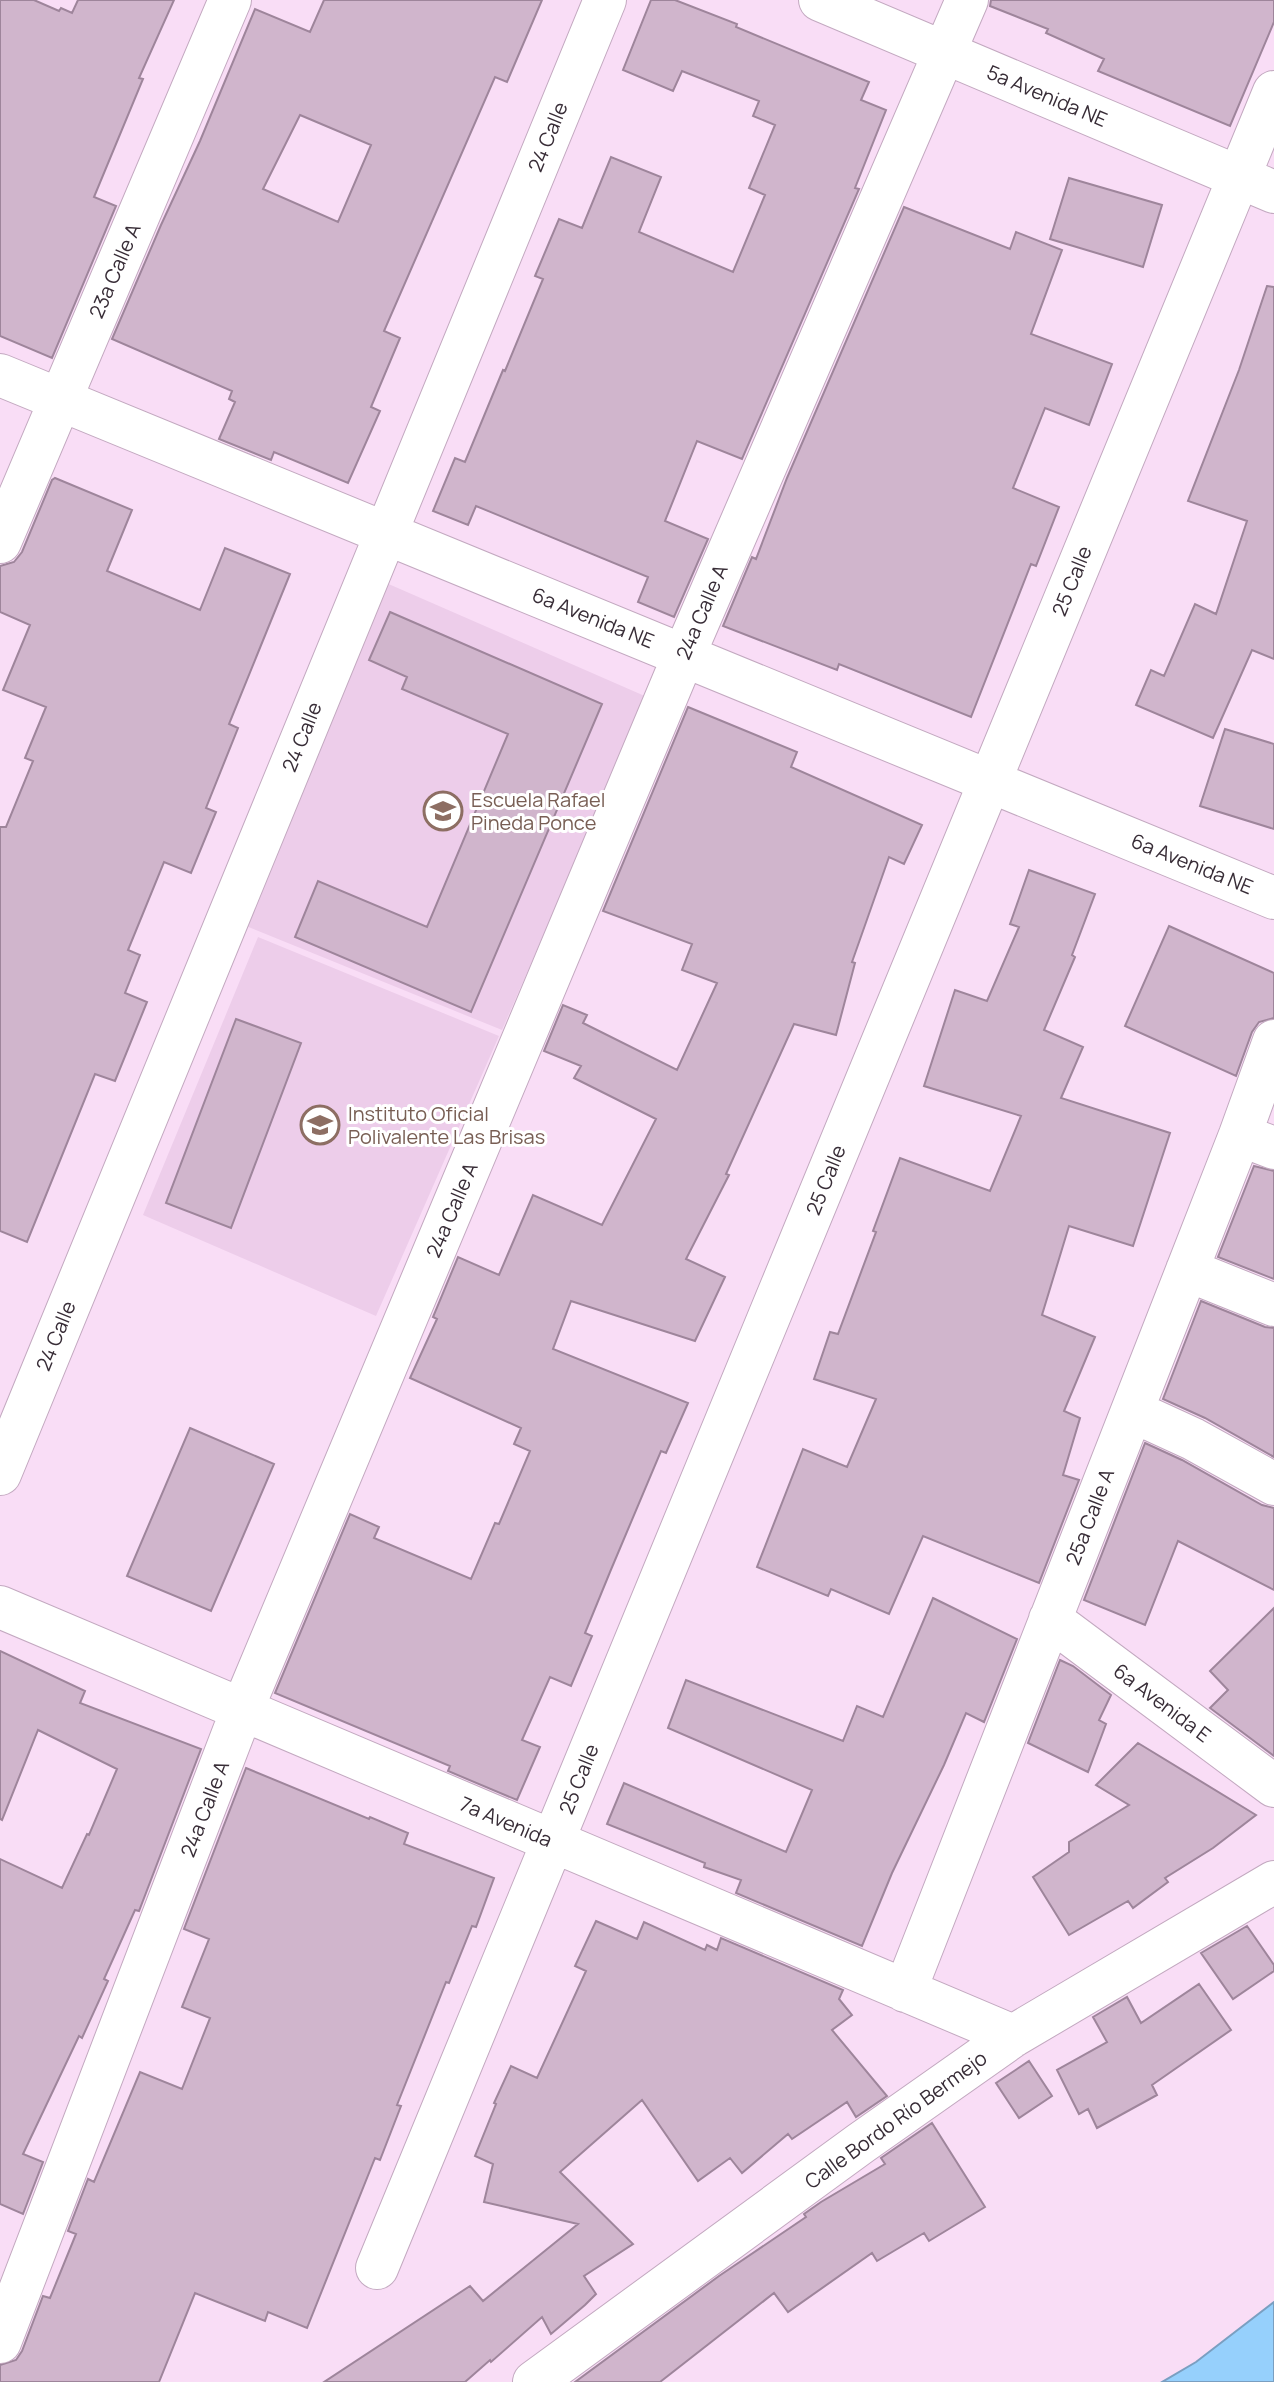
<svg xmlns="http://www.w3.org/2000/svg" width="1274" height="2382" font-family="Manrope,sans-serif">
	<style>
		.built { fill: #edcdea }
		.water { fill: #96d0fc; stroke: #7a9fc1; stroke-width: 2 }
		.building { fill: #d0b5cc; stroke: #9e859b; stroke-width: 2; fill-rule: evenodd }
		.lines { fill: none; stroke-linecap: round; stroke-linejoin: round }
		.street-casing { stroke: #c3a9c0; stroke-width: 44 }
		.street { stroke: #fff; stroke-width: 42 }
		.labels { text-anchor: middle; stroke-width: 6; stroke-linejoin: round; paint-order: stroke }
		.street-label { font-size: 20px; fill: #382d37; stroke: #fff }
		.education-label { font-size: 20px; fill: #785e54; stroke: #fff; text-anchor: start }
	</style>
	<rect width="100%" height="100%" fill="#f9ddf6"/>
	<!-- built -->
	<path class="built" d="M 384,582 L 647,697 L 502,1030 L 241,924 Z
		M 258,937 L 499,1036 L 376,1316 L 143,1215 Z"/>
	<!-- water -->
	<path class="water" d="M 1274,2302 L 1274,2382 L 1162,2382 L 1196,2362 Z"/>
	<!-- building -->
	<path class="building" d="M 0,0 L 34,0 L 59,11 L 61,8 L 72,13 L 78,0 L 174,0 L 139,78 L 143,79 L 94,197 L 116,206 L 52,358 L 0,336 Z
		M 324,0 L 542,0 L 507,82 L 495,77 L 384,331 L 400,338 L 371,407 L 380,411 L 348,483 L 274,452 L 271,460 L 219,439 L 235,402 L 229,399 L 232,391 L 112,339 L 161,225 L 200,141 L 255,9 L 310,32 ZM 300,115 L 371,145 L 338,222 L 263,189 Z
		M 651,0 L 675,0 L 737,24 L 736,27 L 869,82 L 861,100 L 886,110 L 855,188 L 859,189 L 742,459 L 697,441 L 665,521 L 708,539 L 674,617 L 638,602 L 648,577 L 476,506 L 468,525 L 433,511 L 455,458 L 465,462 L 503,370 L 505,371 L 543,279 L 535,276 L 559,219 L 582,228 L 611,157 L 661,177 L 639,232 L 733,272 L 765,195 L 749,188 L 775,125 L 753,116 L 759,101 L 682,71 L 673,91 L 623,70 Z
		M 991,0 L 1274,0 L 1274,22 L 1230,126 L 1098,71 L 1104,59 L 1046,33 L 1048,29 L 990,6 Z
		M 1069,178 L 1162,205 L 1143,267 L 1050,239 Z
		M 904,207 L 1010,249 L 1016,232 L 1062,250 L 1031,334 L 1112,364 L 1089,425 L 1045,408 L 1013,488 L 1059,507 L 1036,566 L 1031,564 L 971,717 L 839,664 L 837,670 L 723,626 L 752,557 L 756,559 L 787,478 Z
		M 1267,286 L 1274,287 L 1274,659 L 1252,650 L 1213,738 L 1136,705 L 1151,670 L 1164,676 L 1195,604 L 1216,614 L 1247,521 L 1188,501 L 1239,370 Z
		M 55,478 L 132,510 L 107,571 L 200,610 L 225,548 L 290,574 L 229,724 L 238,728 L 206,808 L 216,812 L 191,873 L 164,862 L 128,950 L 140,955 L 125,993 L 147,1002 L 115,1081 L 95,1074 L 27,1242 L 0,1231 L 0,827 L 6,827 L 33,761 L 25,758 L 46,707 L 3,690 L 30,625 L 0,612 L 0,566 L 14,562 L 22,552 L 52,480 Z
		M 390,612 L 602,704 L 471,1012 L 295,937 L 318,881 L 427,927 L 508,734 L 402,689 L 407,677 L 369,660 Z
		M 688,707 L 797,752 L 791,767 L 922,825 L 904,864 L 889,857 L 852,962 L 855,963 L 836,1035 L 794,1024 L 726,1174 L 729,1175 L 686,1259 L 725,1277 L 695,1341 L 571,1301 L 553,1349 L 688,1403 L 666,1453 L 661,1451 L 610,1572 L 585,1633 L 592,1636 L 571,1686 L 550,1677 L 522,1740 L 540,1747 L 517,1800 L 448,1771 L 450,1766 L 275,1693 L 350,1514 L 379,1527 L 374,1538 L 471,1579 L 495,1523 L 499,1524 L 530,1451 L 514,1444 L 521,1428 L 410,1378 L 437,1319 L 433,1317 L 458,1257 L 499,1275 L 533,1195 L 602,1225 L 656,1119 L 574,1078 L 581,1066 L 544,1051 L 563,1005 L 587,1015 L 583,1023 L 677,1070 L 717,983 L 682,970 L 692,944 L 603,911 Z
		M 1225,729 L 1274,744 L 1274,829 L 1200,806 Z
		M 1029,870 L 1095,894 L 1072,955 L 1075,957 L 1044,1030 L 1083,1047 L 1061,1098 L 1170,1133 L 1133,1246 L 1069,1226 L 1042,1315 L 1095,1337 L 1064,1411 L 1080,1418 L 1063,1475 L 1079,1480 L 1039,1583 L 923,1536 L 889,1614 L 831,1589 L 828,1596 L 757,1567 L 803,1449 L 847,1467 L 876,1399 L 814,1379 L 830,1332 L 838,1334 L 876,1232 L 873,1231 L 900,1158 L 990,1191 L 1021,1116 L 924,1086 L 955,990 L 987,1001 L 1019,927 L 1010,924 Z
		M 1169,926 L 1274,973 L 1274,1018 L 1259,1022 L 1252,1032 L 1236,1076 L 1125,1026 Z
		M 236,1019 L 301,1043 L 231,1228 L 166,1203 Z
		M 1254,1166 L 1274,1171 L 1274,1279 L 1218,1257 Z
		M 1201,1301 L 1265,1327 L 1274,1328 L 1274,1457 L 1205,1418 L 1163,1399 Z
		M 190,1428 L 274,1464 L 211,1611 L 127,1576 Z
		M 1145,1443 L 1182,1460 L 1262,1505 L 1274,1508 L 1274,1590 L 1178,1541 L 1145,1625 L 1084,1600 Z
		M 933,1598 L 1017,1639 L 984,1722 L 966,1713 L 944,1765 L 892,1873 L 862,1946 L 736,1893 L 741,1880 L 704,1867 L 705,1863 L 607,1824 L 624,1783 L 786,1852 L 812,1790 L 668,1728 L 686,1680 L 843,1741 L 857,1706 L 883,1717 Z
		M 1274,1608 L 1274,1756 L 1210,1708 L 1228,1690 L 1210,1671 Z
		M 0,1651 L 85,1691 L 80,1703 L 201,1749 L 139,1911 L 135,1910 L 104,1979 L 108,1981 L 82,2038 L 79,2036 L 23,2154 L 43,2162 L 23,2214 L 0,2204 L 0,1859 L 62,1888 L 87,1834 L 89,1835 L 117,1769 L 38,1730 L 2,1820 L 0,1819 Z
		M 1060,1660 L 1073,1666 L 1111,1695 L 1099,1720 L 1106,1724 L 1088,1772 L 1028,1743 Z
		M 1138,1743 L 1256,1815 L 1213,1848 L 1165,1878 L 1168,1882 L 1133,1908 L 1128,1901 L 1069,1935 L 1033,1877 L 1069,1852 L 1069,1842 L 1129,1805 L 1096,1785 Z
		M 246,1768 L 369,1819 L 370,1817 L 408,1833 L 404,1844 L 494,1878 L 476,1927 L 472,1926 L 449,1983 L 446,1982 L 397,2105 L 401,2106 L 380,2160 L 375,2158 L 307,2328 L 268,2312 L 265,2321 L 195,2293 L 159,2382 L 0,2382 L 0,2365 L 16,2360 L 22,2351 L 43,2296 L 50,2298 L 76,2234 L 68,2231 L 88,2179 L 94,2182 L 140,2072 L 182,2089 L 210,2018 L 182,2007 L 209,1939 L 184,1929 Z
		M 596,1921 L 637,1939 L 644,1922 L 705,1950 L 707,1945 L 717,1950 L 721,1938 L 843,1990 L 839,1999 L 852,2015 L 832,2030 L 887,2096 L 856,2117 L 847,2102 L 792,2139 L 788,2134 L 742,2173 L 730,2158 L 698,2181 L 642,2100 L 560,2172 L 633,2244 L 584,2276 L 596,2294 L 585,2305 L 551,2334 L 542,2317 L 491,2362 L 490,2360 L 465,2382 L 324,2382 L 470,2286 L 483,2301 L 578,2224 L 484,2202 L 493,2164 L 475,2156 L 496,2104 L 494,2103 L 511,2066 L 537,2078 L 586,1971 L 575,1966 Z
		M 1247,1926 L 1274,1965 L 1274,1971 L 1233,1999 L 1201,1953 Z
		M 1199,1984 L 1231,2030 L 1152,2085 L 1157,2095 L 1097,2128 L 1088,2109 L 1079,2114 L 1057,2070 L 1107,2042 L 1093,2017 L 1127,1997 L 1141,2023 Z
		M 1029,2061 L 1052,2096 L 1019,2118 L 996,2083 Z
		M 932,2123 L 985,2207 L 929,2241 L 924,2233 L 877,2261 L 872,2253 L 788,2312 L 774,2293 L 660,2382 L 575,2382 L 719,2276 L 806,2217 L 804,2214 L 821,2202 L 885,2164 L 881,2158 Z"/>
	<g class="lines">
		<defs>
			<path id="street" d="M 820,0 L 1274,192
				M 0,375 L 1274,898
				M 0,542 L 230,0
				M 1240,1135 L 1274,1148
				M 1187,1270 L 1274,1305
				M 1132,1411 L 1193,1439 L 1274,1484
				M 0,1474 L 605,0
				M 0,1607 L 1013,2036
				M 1050,1619 L 1274,1786
				M 905,1991 L 1240,1135 L 1274,1041
				M 377,2268 L 1274,92
				M 0,2342 L 242,1710 L 684,655 L 967,0
				M 534,2382 L 861,2143 L 1013,2036 L 1274,1882"/>
		</defs>
		<!-- street casing -->
		<use href="#street" class="street-casing"/>
		<!-- street -->
		<use href="#street" class="street"/>
	</g>
	<!-- icons -->
	<defs>
		<symbol id="school-ring" viewBox="-11 -11 22 22"><circle r="9.5" fill="#fff" stroke="#8d6e63" stroke-width="1.5"/><path d="M0-5L7-2L0 1L-7-2ZM-4 1L0 2.5L4 1V4Q0 6-4 4Z" fill="#8d6e63"/></symbol>
	</defs>
	<g fill-rule="evenodd">
		<use href="#school-ring" x="421" y="789" width="44" height="44"/>
		<use href="#school-ring" x="298" y="1103" width="44" height="44"/>
	</g>
	<g class="labels">
		<!-- street labels -->
		<g class="street-label">
			<text transform="translate(1047 96) rotate(23)" y="7">5a Avenida NE</text>
			<text transform="translate(548 137) rotate(-68)" y="7">24 Calle</text>
			<text transform="translate(115 271) rotate(-67)" y="7">23a Calle A</text>
			<text transform="translate(1072 581) rotate(-68)" y="7">25 Calle</text>
			<text transform="translate(702 612) rotate(-67)" y="7">24a Calle A</text>
			<text transform="translate(593 618) rotate(22)" y="7">6a Avenida NE</text>
			<text transform="translate(302 737) rotate(-68)" y="7">24 Calle</text>
			<text transform="translate(1192 864) rotate(22)" y="7">6a Avenida NE</text>
			<text transform="translate(826 1180) rotate(-68)" y="7">25 Calle</text>
			<text transform="translate(452 1210) rotate(-67)" y="7">24a Calle A</text>
			<text transform="translate(56 1336) rotate(-68)" y="7">24 Calle</text>
			<text transform="translate(1090 1517) rotate(-69)" y="7">25a Calle A</text>
			<text transform="translate(1162 1703) rotate(37)" y="7">6a Avenida E</text>
			<text transform="translate(579 1779) rotate(-68)" y="7">25 Calle</text>
			<text transform="translate(205 1809) rotate(-69)" y="7">24a Calle A</text>
			<text transform="translate(506 1822) rotate(23)" y="7">7a Avenida</text>
			<text transform="translate(896 2120) rotate(-36)" y="7">Calle Bordo Río Bermejo</text>
		</g>
		<!-- education labels -->
		<g class="education-label">
			<text x="471" y="807">Escuela Rafael<tspan x="471" dy="23">Pineda Ponce</tspan></text>
			<text x="348" y="1121">Instituto Oficial<tspan x="348" dy="23">Polivalente Las Brisas</tspan></text>
		</g>
	</g>
</svg>
